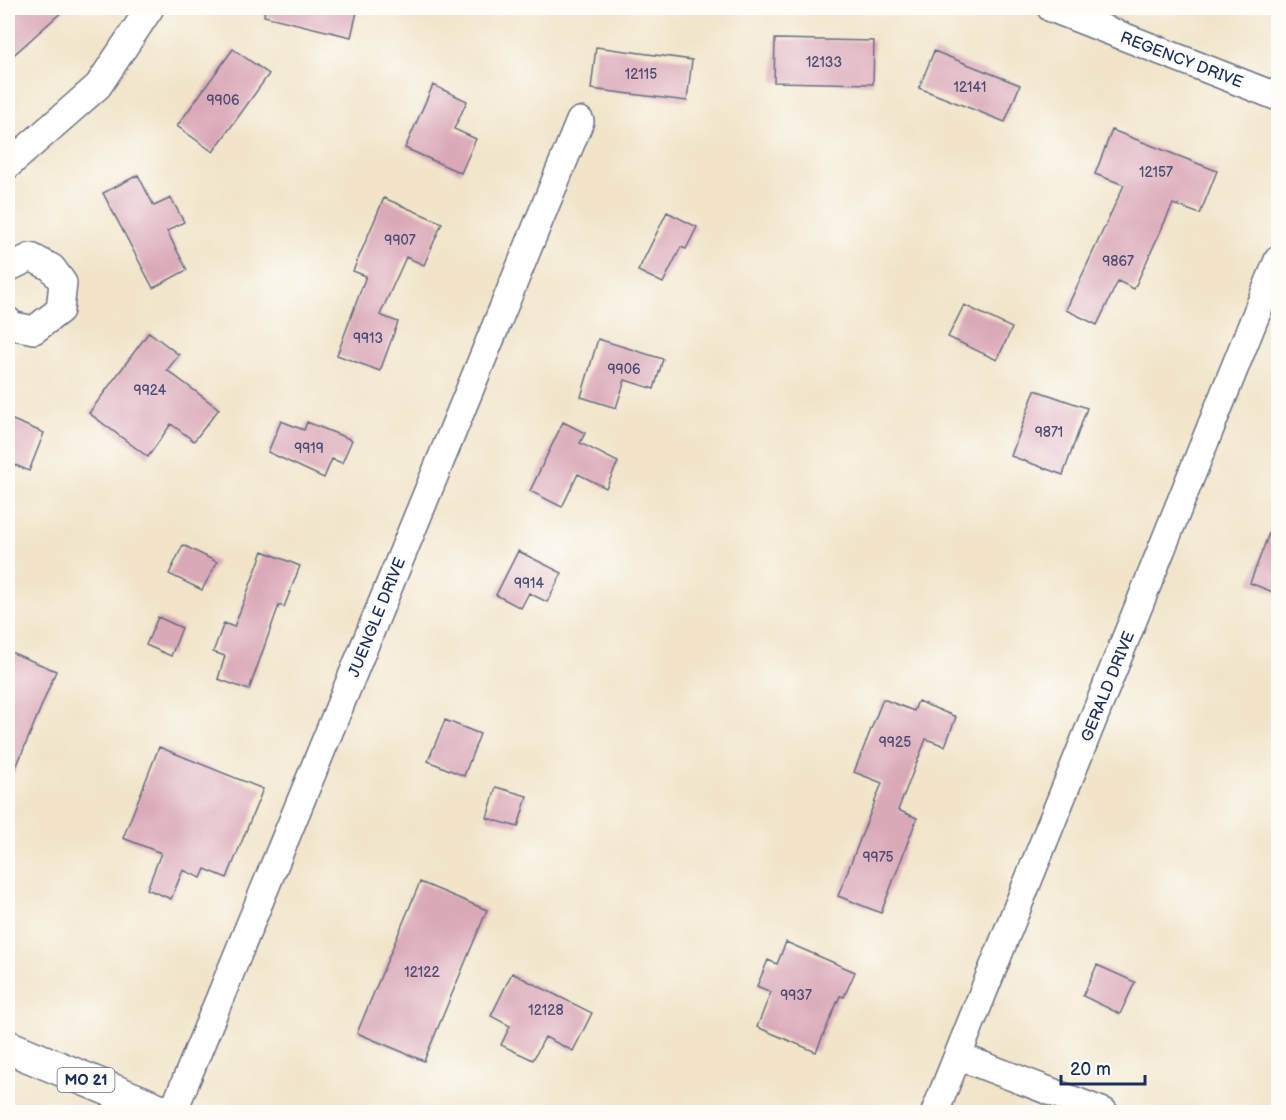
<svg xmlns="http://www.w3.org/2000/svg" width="1286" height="1120" font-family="'Balsamiq Sans',sans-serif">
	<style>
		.building { fill: #daa8b7 }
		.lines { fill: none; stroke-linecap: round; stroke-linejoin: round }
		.minor-casing { stroke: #666e83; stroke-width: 30 }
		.major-casing { stroke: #666e83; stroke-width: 36 }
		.minor { stroke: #fff; stroke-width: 27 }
		.major { stroke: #fff; stroke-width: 33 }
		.labels { text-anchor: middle; stroke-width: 4.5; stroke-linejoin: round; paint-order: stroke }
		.number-label { font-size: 14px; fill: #4b4d74 }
		.shield { fill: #fdfcf7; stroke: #5f6c8c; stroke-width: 1.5 }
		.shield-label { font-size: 15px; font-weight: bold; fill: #1b2f5e }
		.street-label { font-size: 16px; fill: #1b2f5e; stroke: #fdfcf7 }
	</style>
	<rect width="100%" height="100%" fill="#fdfcf7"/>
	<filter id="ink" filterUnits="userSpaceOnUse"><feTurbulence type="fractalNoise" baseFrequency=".0167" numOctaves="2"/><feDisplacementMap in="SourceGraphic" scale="12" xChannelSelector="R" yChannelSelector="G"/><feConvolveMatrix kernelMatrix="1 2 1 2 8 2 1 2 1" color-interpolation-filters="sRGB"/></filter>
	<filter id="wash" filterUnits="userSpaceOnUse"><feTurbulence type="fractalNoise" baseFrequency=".008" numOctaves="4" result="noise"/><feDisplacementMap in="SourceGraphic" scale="24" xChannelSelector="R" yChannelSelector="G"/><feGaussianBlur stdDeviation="1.35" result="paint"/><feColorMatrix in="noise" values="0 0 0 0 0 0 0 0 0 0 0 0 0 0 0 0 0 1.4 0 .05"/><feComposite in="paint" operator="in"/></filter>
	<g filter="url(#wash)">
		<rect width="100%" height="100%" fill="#f1e4c9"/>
		<g id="blocks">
			<!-- building -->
			<path class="building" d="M 8,8 L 66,8 L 8,60 Z
				M 265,8 L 358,8 L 351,37 L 264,16 Z
				M 775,39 L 874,41 L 873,84 L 774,82 Z
				M 596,47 L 692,60 L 687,101 L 591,89 Z
				M 233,49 L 269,74 L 213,152 L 177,126 Z
				M 934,51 L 1020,85 L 1005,122 L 919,88 Z
				M 433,85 L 467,101 L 454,129 L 476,139 L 461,173 L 405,148 Z
				M 1112,130 L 1217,171 L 1200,214 L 1173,204 L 1134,289 L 1118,281 L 1097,325 L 1066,310 L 1124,185 L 1095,174 Z
				M 138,175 L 154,206 L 171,198 L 184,222 L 167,231 L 187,270 L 153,288 L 103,193 Z
				M 384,198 L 442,223 L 424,265 L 406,257 L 380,315 L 398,322 L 380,371 L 337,355 L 366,276 L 353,271 Z
				M 667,212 L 697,227 L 686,249 L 681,247 L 663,283 L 638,271 Z
				M 964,305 L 1012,328 L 997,360 L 948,337 Z
				M 149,332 L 179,355 L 167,370 L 219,409 L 194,441 L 171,424 L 148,457 L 89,413 Z
				M 598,339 L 663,359 L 654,389 L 625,380 L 616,408 L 581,397 Z
				M 1035,390 L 1087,408 L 1063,475 L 1011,456 Z
				M 8,418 L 44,433 L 29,471 L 8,462 Z
				M 281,421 L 304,430 L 307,422 L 352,440 L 342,463 L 332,459 L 324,478 L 268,452 Z
				M 563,422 L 585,433 L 580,443 L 618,462 L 606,488 L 578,474 L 562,507 L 530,491 Z
				M 1277,512 L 1278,513 L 1278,594 L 1250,583 Z
				M 183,545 L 217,562 L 202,590 L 169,574 Z
				M 263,551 L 300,566 L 284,607 L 279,605 L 249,690 L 218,679 L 225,656 L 213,652 L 224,623 L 234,627 Z
				M 518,551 L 562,573 L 547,602 L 529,593 L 521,608 L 496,595 Z
				M 158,617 L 182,628 L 171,656 L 146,645 Z
				M 8,651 L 56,671 L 8,787 Z
				M 883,699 L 914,711 L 918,701 L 956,717 L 945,746 L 926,739 L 898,810 L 917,818 L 881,913 L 838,896 L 882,783 L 854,772 Z
				M 445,720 L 480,734 L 464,776 L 428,761 Z
				M 159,747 L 263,789 L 227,878 L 205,869 L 201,878 L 183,870 L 171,899 L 147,889 L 161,853 L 123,838 Z
				M 496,787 L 527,796 L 518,827 L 487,818 Z
				M 420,882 L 487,910 L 424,1061 L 357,1033 Z
				M 786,942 L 855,972 L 844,997 L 840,996 L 816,1052 L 757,1027 L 771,992 L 757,986 L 768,960 L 777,964 Z
				M 1097,965 L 1135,982 L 1120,1014 L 1083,996 Z
				M 512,973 L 592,1013 L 573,1051 L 545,1037 L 533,1060 L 501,1045 L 510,1026 L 491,1016 Z"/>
		</g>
	</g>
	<g filter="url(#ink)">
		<use href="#blocks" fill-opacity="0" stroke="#666e83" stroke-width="1.5"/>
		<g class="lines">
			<defs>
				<path id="minor" d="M 1051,8 L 1278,97
					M 8,165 L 98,86 L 150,8
					M 8,268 L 31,257 L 52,268 L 63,283 L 60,310 L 34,330 L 10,325 L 8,321
					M 958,1056 L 1104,1112
					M 173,1112 L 580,121
					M 935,1112 L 1278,260"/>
				<path id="major" d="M 8,1047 L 164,1112"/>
			</defs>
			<!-- minor casing -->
			<use href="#minor" class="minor-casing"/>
			<!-- major casing -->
			<use href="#major" class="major-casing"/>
			<!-- minor -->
			<use href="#minor" class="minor"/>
			<!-- major -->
			<use href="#major" class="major"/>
		</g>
	</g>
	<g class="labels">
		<!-- number labels -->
		<g class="number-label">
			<text x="824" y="67">12133</text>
			<text x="641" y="79">12115</text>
			<text x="970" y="92">12141</text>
			<text x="223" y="105">9906</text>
			<text x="1156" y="177">12157</text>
			<text x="400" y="245">9907</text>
			<text x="1118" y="266">9867</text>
			<text x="368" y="343">9913</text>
			<text x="624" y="374">9906</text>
			<text x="150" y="395">9924</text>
			<text x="1049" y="437">9871</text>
			<text x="309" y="453">9919</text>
			<text x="529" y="588">9914</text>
			<text x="895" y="747">9925</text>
			<text x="878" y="862">9975</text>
			<text x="422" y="977">12122</text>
			<text x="796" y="1000">9937</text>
			<text x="546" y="1015">12128</text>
		</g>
		<!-- shield labels -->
		<rect class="shield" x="57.5" y="1068" width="57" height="24" rx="4.5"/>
		<g class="shield-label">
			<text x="86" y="1085">MO 21</text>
		</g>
		<!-- street labels -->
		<g class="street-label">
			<text transform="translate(1182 59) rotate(21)" y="6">REGENCY DRIVE</text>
			<text transform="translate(376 617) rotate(-68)" y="6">JUENGLE DRIVE</text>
			<text transform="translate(1107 686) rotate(-68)" y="6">GERALD DRIVE</text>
		</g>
	</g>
	<!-- margin -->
	<rect width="1286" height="1120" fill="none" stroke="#fdfcf7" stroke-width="30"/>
	<!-- scale -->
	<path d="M1061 1075v9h84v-9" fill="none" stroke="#1b2f5e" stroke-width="3"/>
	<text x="1070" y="1075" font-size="18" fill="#1b2f5e" stroke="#fdfcf7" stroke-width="4.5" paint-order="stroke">20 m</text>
</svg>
